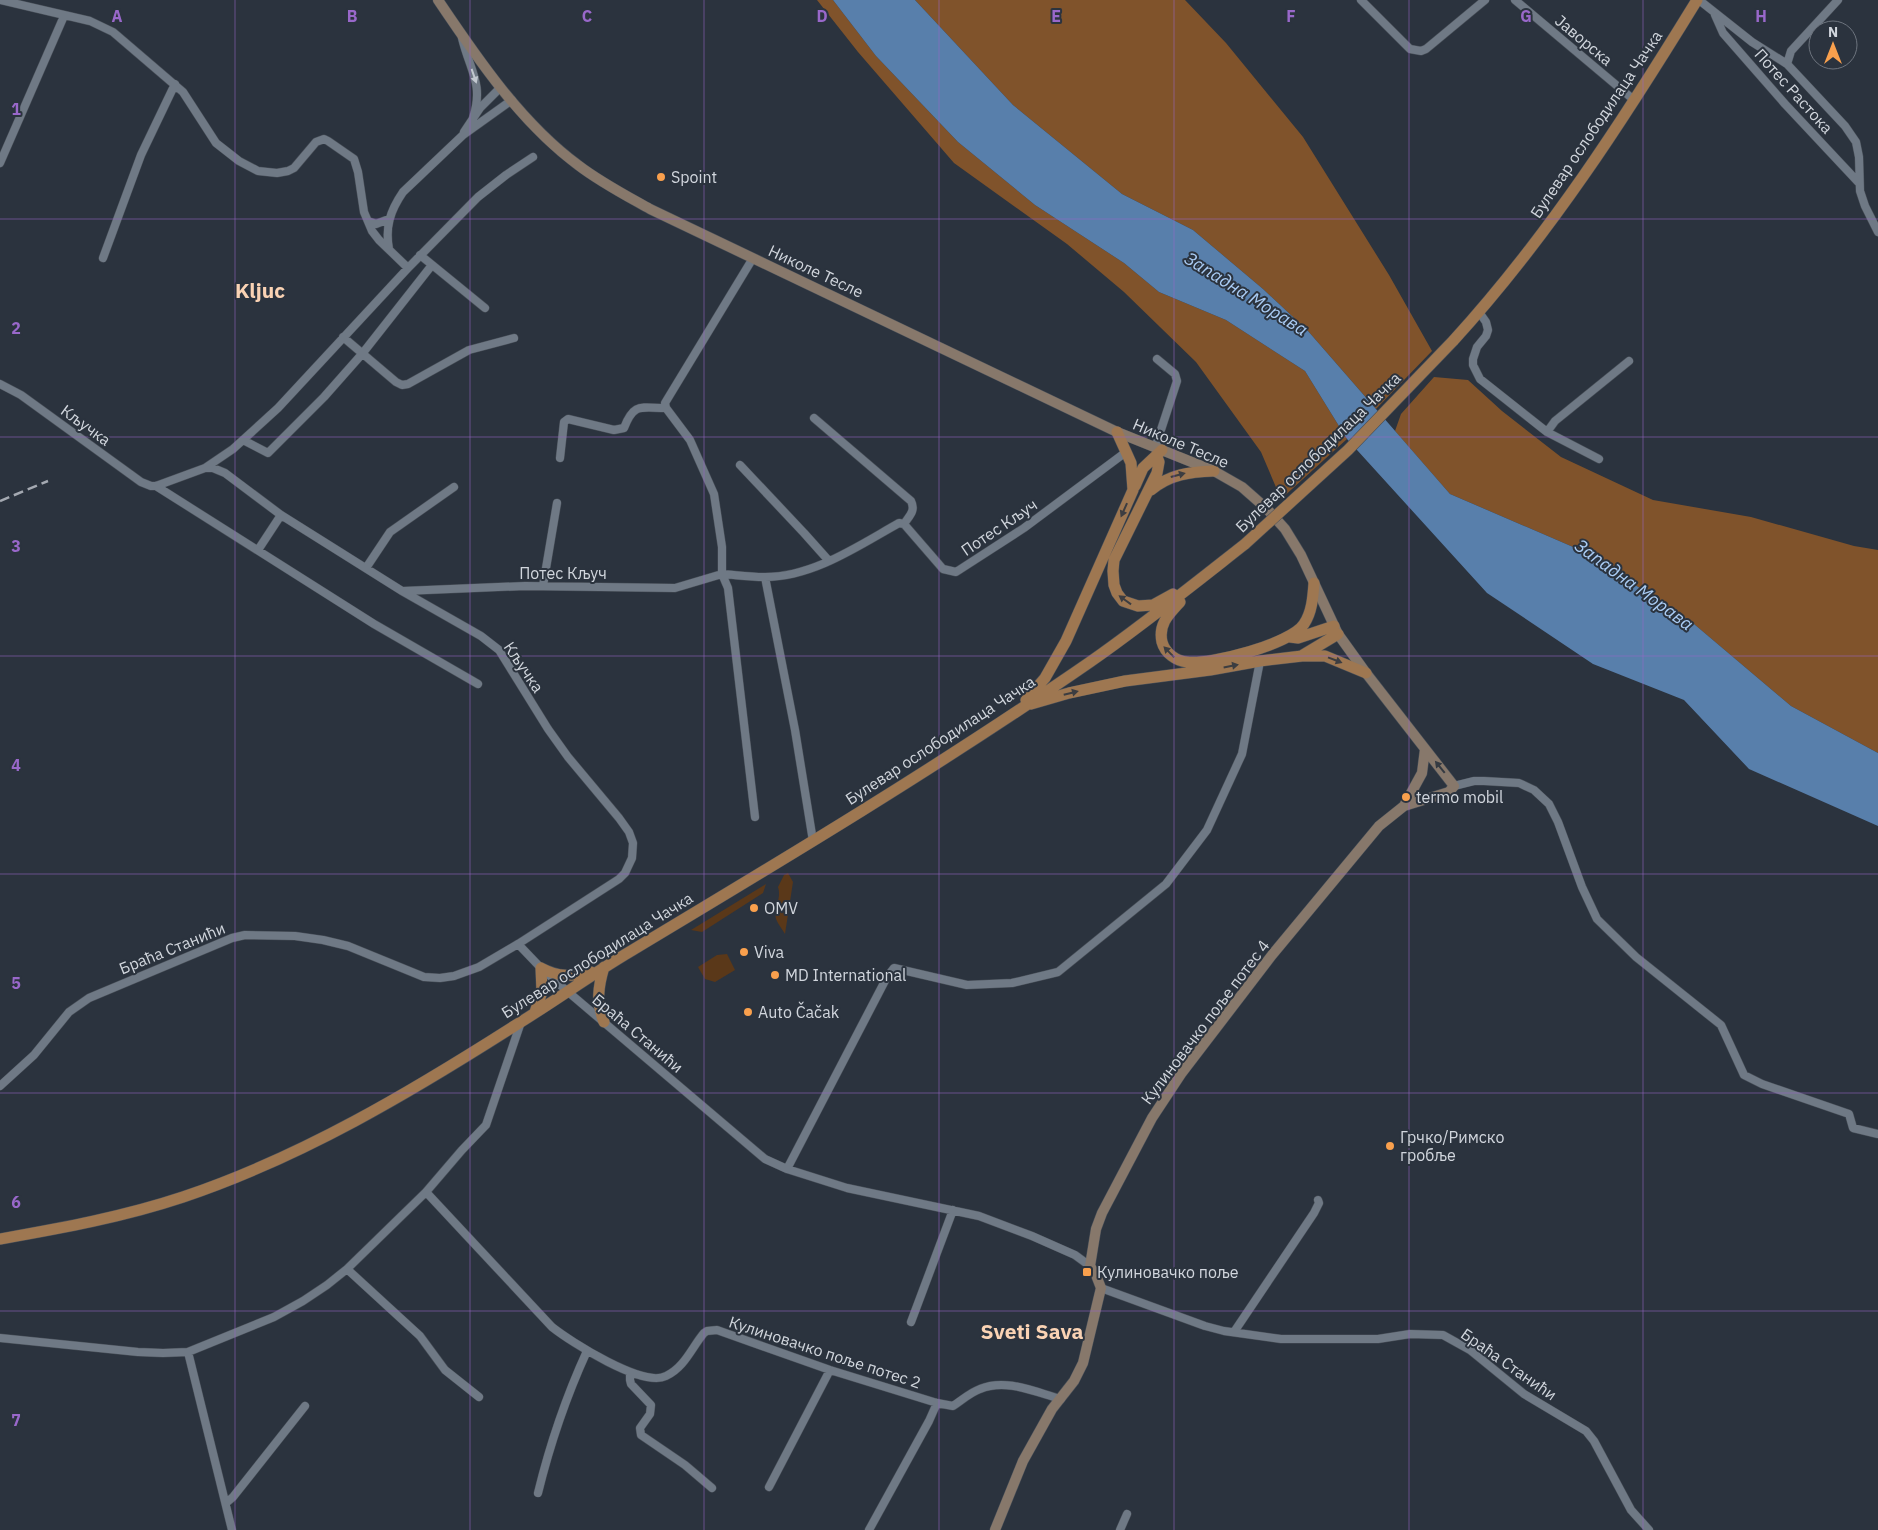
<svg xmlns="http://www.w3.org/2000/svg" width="1878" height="1530" font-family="'IBM Plex Sans',sans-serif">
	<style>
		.green { fill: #5a3819 }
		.forest { fill: #80532b }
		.water { fill: #587fab }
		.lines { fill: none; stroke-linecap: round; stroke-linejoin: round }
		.street-casing { stroke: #484f58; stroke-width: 9 }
		.secondary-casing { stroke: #484f58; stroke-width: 11 }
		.primary-casing { stroke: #484f58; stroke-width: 12 }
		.street { stroke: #6f7985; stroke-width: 8 }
		.secondary { stroke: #87786b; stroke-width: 10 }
		.primary { stroke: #9e7751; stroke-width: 11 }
		.rail { stroke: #a4a9b1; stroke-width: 2.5; stroke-dasharray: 10 5; stroke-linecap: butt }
		.primary-bridge-casing { stroke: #484f58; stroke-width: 12; stroke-linecap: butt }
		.primary-bridge { stroke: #9e7751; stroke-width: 11 }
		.oneway { fill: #c2c8d0 }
		.oneway2 { fill: #3c3d41 }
		.oneway3 { fill: #343a42 }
		.grid { fill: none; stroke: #9968ca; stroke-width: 1; stroke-opacity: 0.55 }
		.poi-dot { fill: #f9a04d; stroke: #2b333e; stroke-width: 2 }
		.labels { text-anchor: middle; stroke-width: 4; stroke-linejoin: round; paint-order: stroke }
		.street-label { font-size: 16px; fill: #d1d6dd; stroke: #2b333e }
		.poi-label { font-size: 16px; fill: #d1d6dd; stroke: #2b333e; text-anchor: start }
		.water-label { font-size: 18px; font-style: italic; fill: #aaccf4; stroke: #2b333e }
		.district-label { font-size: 21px; font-weight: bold; fill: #fad3b4; stroke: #2b333e }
		.grid-label { font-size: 16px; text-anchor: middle; font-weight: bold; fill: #9968ca; stroke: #2b333e; stroke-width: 4; stroke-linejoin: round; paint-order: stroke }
	</style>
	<rect width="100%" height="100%" fill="#2b333e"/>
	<!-- green -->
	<path class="green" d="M 788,873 L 793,882 L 785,934 C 782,929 778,924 776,919 C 773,909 782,899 778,887 L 784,875 Z
		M 766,884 L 763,893 L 702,932 L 691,930 Z
		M 727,954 L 735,970 L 715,982 L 705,979 L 698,967 L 717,955 Z"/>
	<!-- forest -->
	<path class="forest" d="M 817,0 L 833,0 L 876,56 L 958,142 L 1035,205 L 1124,263 L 1159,292 L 1226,320 L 1305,371 L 1347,439 L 1281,499 L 1261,452 L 1196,362 L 1124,292 L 1067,244 L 954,163 L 858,52 Z
		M 915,0 L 1185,0 L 1226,43 L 1303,137 L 1389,275 L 1432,351 L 1376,409 L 1308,331 L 1263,289 L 1193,230 L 1122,194 L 1013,105 Z
		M 1434,377 L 1468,380 L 1502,411 L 1561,457 L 1653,500 L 1751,517 L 1854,546 L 1878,550 L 1878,753 L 1791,706 L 1694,624 L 1587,553 L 1450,494 L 1395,431 L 1401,414 Z"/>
	<!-- water -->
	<path class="water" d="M 833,0 L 915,0 L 1013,105 L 1122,194 L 1193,230 L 1263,289 L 1308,331 L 1450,494 L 1587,553 L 1694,624 L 1791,706 L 1878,753 L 1878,826 L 1749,769 L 1684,700 L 1593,664 L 1487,593 L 1347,439 L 1305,371 L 1226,320 L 1159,292 L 1124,263 L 1035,205 L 958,142 L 876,56 Z"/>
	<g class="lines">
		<defs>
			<path id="street" d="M 0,0 L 90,21 L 113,32 L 183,92 L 216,143 L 239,161 L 258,171 L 277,173 L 288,171 L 294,168 L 316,142 L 324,139 L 328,141 L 354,159 L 358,172 L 364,212 L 372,231 L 379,240 L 408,268
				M 1361,0 L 1410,49 L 1421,51 L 1426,49 L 1485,0
				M 1515,0 L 1634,100
				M 1699,0 L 1752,42 L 1787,64 L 1845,126 L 1856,142 L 1859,157 L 1860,191 L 1865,206 L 1878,232
				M 1715,15 L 1723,33 L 1785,104 L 1859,183
				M 462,38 C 470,71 484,84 473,118
				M 1787,64 L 1791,51 L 1838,0
				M 464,132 L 480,108 L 501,87
				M 0,163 L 64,16
				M 368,221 L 376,224 L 389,219
				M 389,249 C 385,227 390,211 403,192 L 463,135 L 512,100
				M 420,255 L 485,308
				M 103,258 L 141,155 L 175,84
				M 1479,312 L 1486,322 L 1488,330 L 1486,336 L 1477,347 L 1473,359 L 1473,365 L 1480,379 L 1547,432 L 1599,459
				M 343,337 L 396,382 L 402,385 L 408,384 L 469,350 L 514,338
				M 0,384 L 21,395 L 141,482 L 151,486 L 156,486 L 205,468 L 213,468 L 225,473 L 281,515 L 402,591 L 481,636 L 499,650 L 548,729 L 568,757 L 619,818 L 629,832 L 633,843 L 632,858 L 625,873 L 619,879 L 518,944 L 479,967 L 454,976 L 440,978 L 424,977 L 348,946 L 323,940 L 295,936 L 245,935 L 232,938 L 89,998 L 69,1012 L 34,1055 L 0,1086
				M 814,418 L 911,501 C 916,511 909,516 904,524
				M 1547,432 L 1555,421 L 1629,361
				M 243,440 L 268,453 L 324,397 L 362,354 L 432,265
				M 1155,448 L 1177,381 L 1175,374 L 1157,359
				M 560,458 L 564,422 L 568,419 L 614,430 L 624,428 C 634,402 641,408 666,408
				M 740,465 L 804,533 L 829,561
				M 205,468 L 233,449 L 278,408 L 408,268 L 478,197 L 506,175 L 533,157
				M 156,486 L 374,624 L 478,684
				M 258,550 L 281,515
				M 366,568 L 390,532 L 454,487
				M 765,577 L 795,730 L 813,841
				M 543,586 L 557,503
				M 403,591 L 525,586 L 675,588 L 722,574 L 722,547 L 714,494 L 690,440 L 666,408 L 665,403 L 753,258
				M 1454,786 L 1474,781 L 1484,781 L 1519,783 L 1534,790 L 1549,804 L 1558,822 L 1582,887 L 1597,919 L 1636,957 L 1721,1025 L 1744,1075 L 1762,1084 L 1849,1114 L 1853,1128 L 1878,1134
				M 755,817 L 728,588 L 722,574 C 736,575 751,577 765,577 C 813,577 858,546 899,523 L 904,524 L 943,569 L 956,572 L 1024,528 L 1126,452
				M 518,944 L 541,968 L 567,991 L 765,1159 L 787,1169 L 847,1188 L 979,1216 L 1032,1236 L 1075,1255 L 1090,1266
				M 787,1169 L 887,977 L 894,968 L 967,985 L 1012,983 L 1058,972 L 1166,884 L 1207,830 L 1242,754 L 1260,661
				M 426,1192 L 552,1327 C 571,1342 643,1388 666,1376 C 685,1367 692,1347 704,1333 L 707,1331 L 717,1330 L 830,1370 L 937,1403 L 953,1406 C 962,1400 971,1392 980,1389 C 1006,1378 1035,1392 1061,1399
				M 347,1269 L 420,1336 L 445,1370 L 479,1397
				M 1101,1288 L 1205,1326 L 1224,1331 L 1281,1339 L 1378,1339 L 1410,1334 L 1443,1335 L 1470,1350 L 1524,1394 L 1586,1431 L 1594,1441 L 1631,1510 L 1649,1530
				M 911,1322 L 953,1210
				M 1234,1332 L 1314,1213 L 1319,1203 L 1318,1200
				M 0,1338 L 138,1352 L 163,1353 L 188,1352 L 274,1317 L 303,1301 L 327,1285 L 347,1269 L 426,1192 L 462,1150 L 486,1125 L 521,1022
				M 188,1352 L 232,1530
				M 630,1372 L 630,1380 L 631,1384 L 651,1405 L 650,1414 L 640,1428 L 641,1435 L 685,1465 L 712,1488
				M 769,1487 L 830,1370
				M 538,1493 C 550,1444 566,1397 587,1351
				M 226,1503 L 233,1497 L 305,1406
				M 869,1530 L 929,1421 L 937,1403
				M 1120,1530 L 1127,1514"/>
			<path id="secondary" d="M 438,0 C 477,58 521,123 578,165 C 600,182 625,195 650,209 L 1117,432 L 1214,471 L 1242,487 L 1267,509 L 1285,529 L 1301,555 L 1338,634 L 1366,673 L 1454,786 L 1449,792 L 1404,806
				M 995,1530 L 1023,1461 L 1052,1409 L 1074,1381 L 1083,1363 L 1101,1288 L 1096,1275 L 1090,1266 L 1096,1229 L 1102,1213 L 1152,1118 L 1181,1074 L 1272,955 L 1379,826 L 1404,806 L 1422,773 L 1425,749"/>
			<path id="primary" d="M 1453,341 C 1548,237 1624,119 1697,0
				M 1157,457 L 1159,462 L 1157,473 L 1114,560 L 1113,571 L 1114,585 L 1117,593 L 1123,601 L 1138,606 L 1153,605 L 1173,594
				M 1135,486 L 1143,468 L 1162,450
				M 1151,490 C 1170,474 1190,472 1214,471
				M 1180,602 C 1169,614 1158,624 1162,642 C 1165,653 1176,661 1187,662 C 1211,665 1291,644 1304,624 C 1312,612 1313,597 1314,583
				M 1290,637 L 1298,638 L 1334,626
				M 1303,655 L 1338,634
				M 1026,700 L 1045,678 L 1066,641 L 1133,490 L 1131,463 L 1117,432
				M 1031,704 L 1069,693 L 1125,681 L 1210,670 L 1260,661 L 1302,656 L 1325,656 L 1366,673
				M 604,967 C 598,987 596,1003 604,1022
				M 541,968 C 558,977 572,977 591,972
				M 535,1012 L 542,992 L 541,968
				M 0,1239 C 62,1228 123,1217 183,1197 C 302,1157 411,1092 516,1025 C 555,1001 592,974 631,951 C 786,858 941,765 1090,662 C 1143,625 1194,584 1245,544"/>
		</defs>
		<!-- street casing -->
		<use href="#street" class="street-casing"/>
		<!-- secondary casing -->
		<use href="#secondary" class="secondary-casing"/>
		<!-- primary casing -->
		<use href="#primary" class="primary-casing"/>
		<!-- street -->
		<use href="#street" class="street"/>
		<!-- secondary -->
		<use href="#secondary" class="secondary"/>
		<!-- primary -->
		<use href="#primary" class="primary"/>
		<!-- rail -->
		<path class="rail" d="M 0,501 L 48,481"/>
		<defs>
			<path id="primary-bridge" d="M 1245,544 L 1348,450 L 1453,341"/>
		</defs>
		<!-- primary-bridge casing -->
		<use href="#primary-bridge" class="primary-bridge-casing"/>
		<!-- primary-bridge -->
		<use href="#primary-bridge" class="primary-bridge"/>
	</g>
	<!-- one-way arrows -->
	<defs><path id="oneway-solid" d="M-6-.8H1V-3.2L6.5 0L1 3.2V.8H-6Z" transform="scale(1.25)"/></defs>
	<use class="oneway" href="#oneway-solid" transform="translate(474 76) rotate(71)"/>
	<g class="oneway2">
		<use href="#oneway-solid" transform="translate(1178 475) rotate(-15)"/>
		<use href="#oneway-solid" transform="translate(1124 510) rotate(114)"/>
		<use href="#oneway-solid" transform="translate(1125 600) rotate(-144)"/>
		<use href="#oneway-solid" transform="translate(1169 652) rotate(-134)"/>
		<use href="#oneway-solid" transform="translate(1335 660) rotate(21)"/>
		<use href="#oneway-solid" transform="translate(1231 666) rotate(-11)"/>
		<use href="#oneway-solid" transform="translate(1071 693) rotate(-14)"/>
	</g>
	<use class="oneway3" href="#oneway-solid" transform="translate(1440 767) rotate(-129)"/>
	<!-- grid -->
	<path class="grid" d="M 235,0 L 235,1530M 470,0 L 470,1530M 704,0 L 704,1530M 939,0 L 939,1530M 1174,0 L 1174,1530M 1409,0 L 1409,1530M 1643,0 L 1643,1530M 0,219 L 1878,219M 0,437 L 1878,437M 0,656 L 1878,656M 0,874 L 1878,874M 0,1093 L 1878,1093M 0,1311 L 1878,1311"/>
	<!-- markers -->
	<g class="poi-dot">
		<circle cx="661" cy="177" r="5"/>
		<circle cx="1406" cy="797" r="5"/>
		<circle cx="754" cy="908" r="5"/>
		<circle cx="744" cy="952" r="5"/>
		<circle cx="775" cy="975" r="5"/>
		<circle cx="748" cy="1012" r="5"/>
		<circle cx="1390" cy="1146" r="5"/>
		<rect x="1082" y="1267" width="10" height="10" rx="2.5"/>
	</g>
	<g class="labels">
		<!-- street labels -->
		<g class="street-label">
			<text transform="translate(1584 40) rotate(40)" y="6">Јаворска</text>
			<text transform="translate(1794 91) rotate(48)" y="6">Потес Растока</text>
			<text transform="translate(1596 124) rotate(-56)" y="6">Булевар ослободилаца Чачка</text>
			<text transform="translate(816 271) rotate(25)" y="6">Николе Тесле</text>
			<text transform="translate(86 425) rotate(36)" y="6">Кључка</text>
			<text transform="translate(1181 443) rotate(23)" y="6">Николе Тесле</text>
			<text transform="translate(1318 452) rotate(-44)" y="6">Булевар ослободилаца Чачка</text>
			<text transform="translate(999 527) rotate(-34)" y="6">Потес Кључ</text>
			<text x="563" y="579">Потес Кључ</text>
			<text transform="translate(524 667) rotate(56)" y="6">Кључка</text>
			<text transform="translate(940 740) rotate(-33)" y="6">Булевар ослободилаца Чачка</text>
			<text transform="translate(172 948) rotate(-22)" y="6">Браћа Станићи</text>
			<text transform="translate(597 955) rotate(-32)" y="6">Булевар ослободилаца Чачка</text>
			<text transform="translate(1205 1022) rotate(-53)" y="6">Кулиновачко поље потес 4</text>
			<text transform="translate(638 1033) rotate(40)" y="6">Браћа Станићи</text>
			<text transform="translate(825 1352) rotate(18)" y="6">Кулиновачко поље потес 2</text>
			<text transform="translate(1509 1364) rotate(35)" y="6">Браћа Станићи</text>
		</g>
		<!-- poi labels -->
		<g class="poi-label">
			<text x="671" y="183">Spoint</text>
			<text x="1416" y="803">termo mobil</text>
			<text x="764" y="914">OMV</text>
			<text x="754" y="958">Viva</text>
			<text x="785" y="981">MD International</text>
			<text x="758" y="1018">Auto Čačak</text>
			<text x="1400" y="1143">Грчко/Римско<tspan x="1400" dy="18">гробље</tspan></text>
			<text x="1097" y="1278">Кулиновачко поље</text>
		</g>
		<!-- water labels -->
		<g class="water-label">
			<text transform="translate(1246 294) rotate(32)" y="6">Западна Морава</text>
			<text transform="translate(1634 585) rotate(36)" y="6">Западна Морава</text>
		</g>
		<!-- district labels -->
		<g class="district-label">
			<text x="260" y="298">Kljuc</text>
			<text x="1032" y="1339">Sveti Sava</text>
		</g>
	</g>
	<g class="grid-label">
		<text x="117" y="22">A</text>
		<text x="352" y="22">B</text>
		<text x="587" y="22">C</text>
		<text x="822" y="22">D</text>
		<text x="1056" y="22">E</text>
		<text x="1291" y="22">F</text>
		<text x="1526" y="22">G</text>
		<text x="1761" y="22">H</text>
		<text x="16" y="115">1</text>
		<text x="16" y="334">2</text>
		<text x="16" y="552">3</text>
		<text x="16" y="771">4</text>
		<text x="16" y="989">5</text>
		<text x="16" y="1208">6</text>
		<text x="16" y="1426">7</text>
	</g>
	<!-- north arrow -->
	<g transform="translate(1833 45)"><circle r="24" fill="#2b333e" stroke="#6d747e"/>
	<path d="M0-4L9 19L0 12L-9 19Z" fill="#f9a04d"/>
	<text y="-8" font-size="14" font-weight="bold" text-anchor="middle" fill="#d1d6dd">N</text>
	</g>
</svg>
